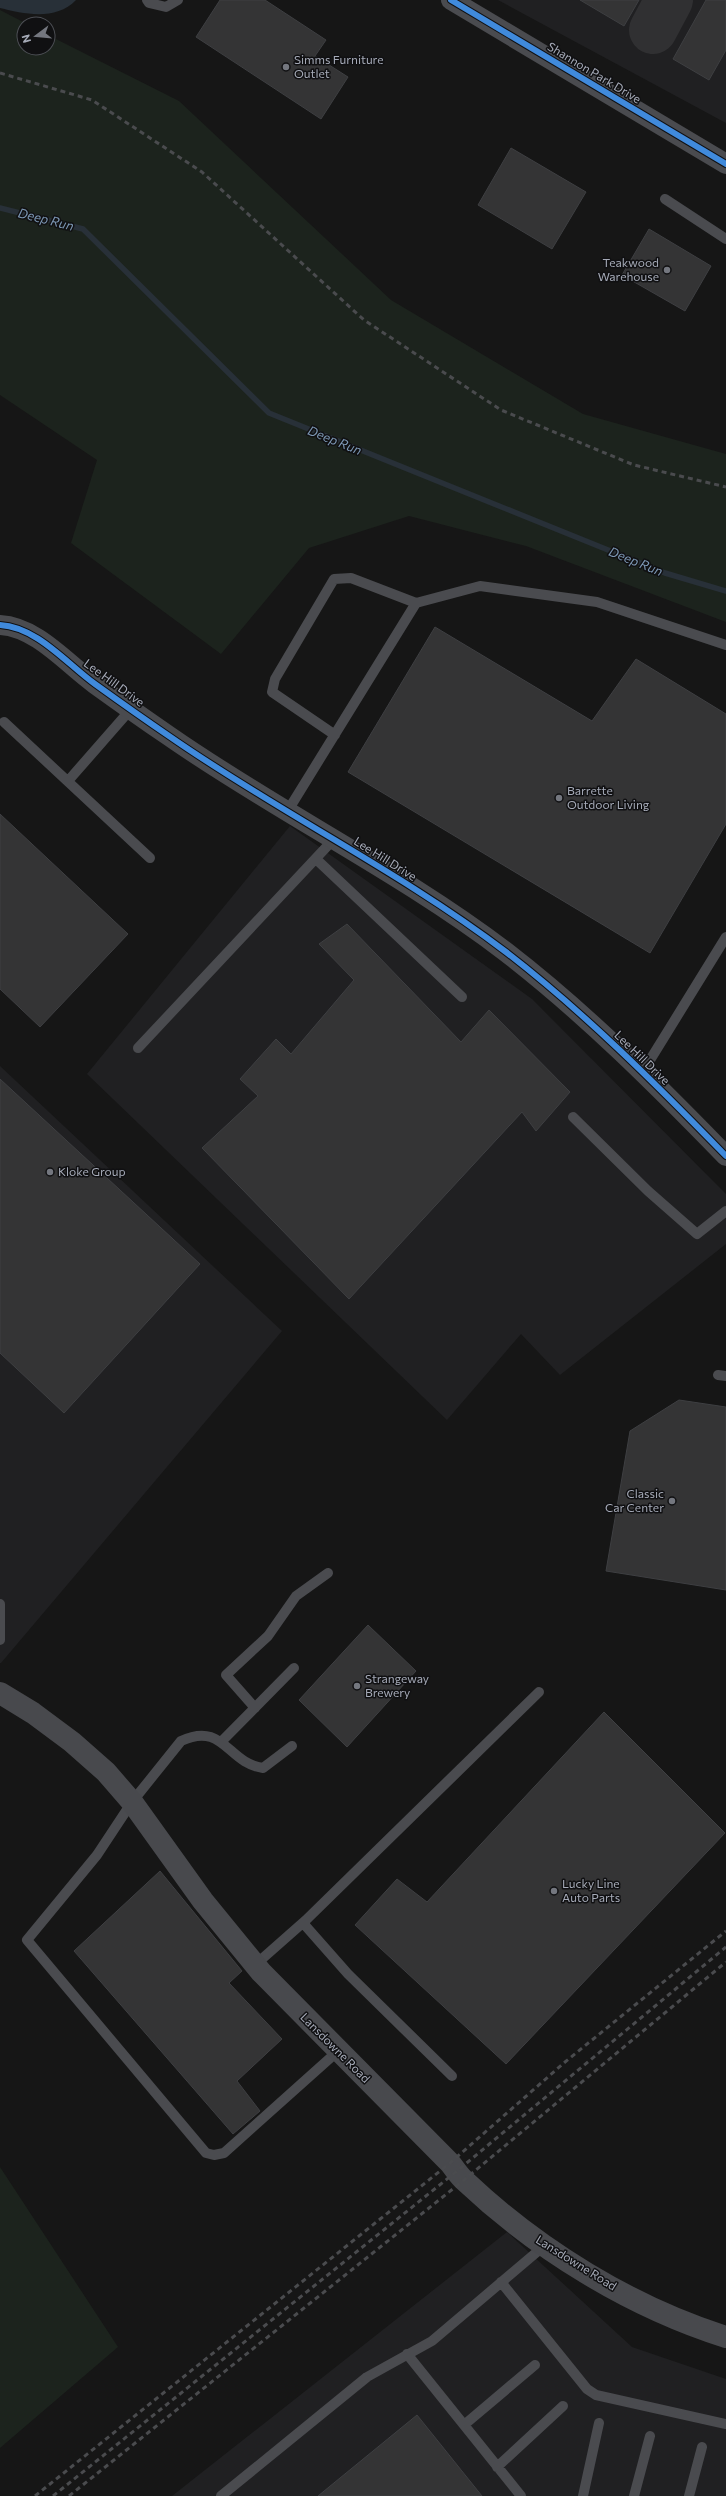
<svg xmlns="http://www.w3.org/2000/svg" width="726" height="2496" font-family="Commissioner,sans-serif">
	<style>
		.built { fill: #202022 }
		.green { fill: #1c231d }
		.water { fill: #283038 }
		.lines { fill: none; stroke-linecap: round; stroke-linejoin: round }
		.stream { stroke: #283038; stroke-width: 5.5 }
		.taxiway { stroke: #303032; stroke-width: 48 }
		.building { fill: #343435; stroke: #3e3f42 }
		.lane { stroke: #4a4b4f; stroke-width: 10 }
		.street { stroke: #4a4b4f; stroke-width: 20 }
		.secondary { stroke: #48494d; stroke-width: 22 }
		.rail { stroke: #4a4b4e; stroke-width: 3; stroke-dasharray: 5 4; stroke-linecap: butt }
		.cycleway-casing { stroke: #101012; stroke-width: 8 }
		.cycleway { stroke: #408adc; stroke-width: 6 }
		.poi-dot { fill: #74777f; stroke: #101012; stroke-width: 1.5 }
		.labels { text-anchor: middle; stroke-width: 3; stroke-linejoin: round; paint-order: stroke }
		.poi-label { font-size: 12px; fill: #a6abb8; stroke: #101012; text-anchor: start }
		.street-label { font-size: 12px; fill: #a6abb8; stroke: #101012 }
		.water-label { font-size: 13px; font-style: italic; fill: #7c97b4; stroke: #101012 }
	</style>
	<rect width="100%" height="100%" fill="#161616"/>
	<!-- built -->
	<path class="built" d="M 498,0 L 726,0 L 726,123 Z
		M 290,826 L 532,999 L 726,1194 L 726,1244 L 560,1375 L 521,1334 L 447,1420 L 87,1074 Z
		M 0,1066 L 282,1331 L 1,1663 L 0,1663 Z
		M 507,2232 L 632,2347 L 726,2379 L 726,2496 L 172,2496 Z"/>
	<!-- green -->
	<path class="green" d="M 0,10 L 27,24 L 24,24 L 24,48 L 48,48 L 48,35 L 179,101 L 391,300 L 583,414 L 726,454 L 726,622 L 526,546 L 409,516 L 309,548 L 221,654 L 71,543 L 97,460 L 0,395 Z
		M 0,2167 L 118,2347 L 0,2448 Z"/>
	<!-- water -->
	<path class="water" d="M 0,0 L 76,0 C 56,21 24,14 0,8 Z"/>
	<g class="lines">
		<!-- stream -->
		<path class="stream" d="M 0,208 L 83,229 L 269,413 L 665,573 L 726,591"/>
		<!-- taxiway -->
		<path class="taxiway" d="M 653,30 L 669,0"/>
	</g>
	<!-- building -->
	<path class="building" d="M 220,0 L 265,0 L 326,40 L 315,56 L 348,77 L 321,119 L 196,37 Z
		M 580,0 L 639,0 L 624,26 Z
		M 706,0 L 726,0 L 726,50 L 709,80 L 673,59 Z
		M 511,148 L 586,192 L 552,249 L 478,205 Z
		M 649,229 L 711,266 L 685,311 L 622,275 Z
		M 435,627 L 592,721 L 636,659 L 726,714 L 726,824 L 650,953 L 348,772 Z
		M 0,814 L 128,934 L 40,1027 L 0,989 Z
		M 347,924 L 461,1042 L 489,1010 L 570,1092 L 536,1131 L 522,1112 L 349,1299 L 202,1148 L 258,1096 L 240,1079 L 276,1039 L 291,1054 L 354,980 L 319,944 Z
		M 0,1079 L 200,1264 L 64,1413 L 0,1353 Z
		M 679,1400 L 726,1407 L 726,1590 L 606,1571 L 630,1431 Z
		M 368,1625 L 416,1671 L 347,1747 L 299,1700 Z
		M 604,1712 L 725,1833 L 506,2064 L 355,1925 L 397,1879 L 427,1902 Z
		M 160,1871 L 242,1971 L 229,1983 L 282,2039 L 237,2081 L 260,2111 L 233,2134 L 74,1951 Z
		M 417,2415 L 482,2496 L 318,2496 Z"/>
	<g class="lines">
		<!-- lane -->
		<path class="lane" d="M 147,0 L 149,3 L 166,7 L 178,0
			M 665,199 L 726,239
			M 4,722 L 150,858
			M 335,735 L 272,692 L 275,679 L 334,579 L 351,578 L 416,603
			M 68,781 L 131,709
			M 287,812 L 416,603 L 480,586 L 597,602 L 726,645
			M 316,859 L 462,997
			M 138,1048 L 333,840
			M 642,1073 L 726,937
			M 573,1117 L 648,1191 L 697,1234 L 726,1211
			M 718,1375 L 726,1376
			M 0,1604 L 0,1640
			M 255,1708 L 226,1675 L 268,1636 L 296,1596 L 328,1573
			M 222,1741 L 294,1668
			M 292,1746 L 263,1768 C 227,1763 224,1721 181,1741 L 132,1802 L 97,1855 L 27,1940 L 206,2153 L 214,2155 L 224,2153 L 338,2051
			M 303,1923 L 348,1974 L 452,2076
			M 255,1965 L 306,1920 L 539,1692
			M 501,2282 L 587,2389 L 596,2395 L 726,2424
			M 407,2354 L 521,2496
			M 464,2425 L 535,2365
			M 497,2467 L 563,2406
			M 221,2496 L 367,2377 L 432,2341 L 544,2246
			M 583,2496 L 599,2423
			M 634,2496 L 650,2436
			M 689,2496 L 702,2447"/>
		<!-- street -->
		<path class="street" d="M 451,0 L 726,164
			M 0,625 C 37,627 67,664 95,684 C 120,702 144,719 169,736 C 278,812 401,872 506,952 C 585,1013 657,1085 726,1156"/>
		<!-- secondary -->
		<path class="secondary" d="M 0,1693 L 33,1713 L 72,1742 L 106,1772 L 132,1802 L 203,1901 L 261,1972 L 450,2163 C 455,2169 459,2176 465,2181 C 538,2250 631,2307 726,2337"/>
		<!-- rail -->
		<path class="rail" d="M 0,73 L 92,100 L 202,172 L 364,320 L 501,410 L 634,465 L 726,487
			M 35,2496 L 450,2163 L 565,2062 L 726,1931
			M 53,2496 L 457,2171 L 726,1947
			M 69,2496 L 464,2180 L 726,1962"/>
		<defs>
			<path id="cycleway" d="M 451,0 L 726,164
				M 0,625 C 37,627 67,664 95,684 C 120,702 144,719 169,736 C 278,812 401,872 506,952 C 585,1013 657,1085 726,1156"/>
		</defs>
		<!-- cycleway casing -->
		<use href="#cycleway" class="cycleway-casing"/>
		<!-- cycleway -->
		<use href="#cycleway" class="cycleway"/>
	</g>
	<!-- markers -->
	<g class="poi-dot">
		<circle cx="286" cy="67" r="4"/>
		<circle cx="667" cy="270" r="4"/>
		<circle cx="559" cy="798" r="4"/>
		<circle cx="50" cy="1172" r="4"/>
		<circle cx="672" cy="1501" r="4"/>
		<circle cx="357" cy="1686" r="4"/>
		<circle cx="554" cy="1891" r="4"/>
	</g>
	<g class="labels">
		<!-- poi labels -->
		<g class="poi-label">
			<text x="294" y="64">Simms Furniture<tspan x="294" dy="14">Outlet</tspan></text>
			<text x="659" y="267" text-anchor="end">Teakwood<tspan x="659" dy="14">Warehouse</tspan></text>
			<text x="567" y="795">Barrette<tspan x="567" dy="14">Outdoor Living</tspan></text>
			<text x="58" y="1176">Kloke Group</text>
			<text x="664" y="1498" text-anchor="end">Classic<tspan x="664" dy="14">Car Center</tspan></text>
			<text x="365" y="1683">Strangeway<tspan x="365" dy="14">Brewery</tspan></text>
			<text x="562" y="1888">Lucky Line<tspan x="562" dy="14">Auto Parts</tspan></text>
		</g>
		<!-- street labels -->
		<g class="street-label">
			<text transform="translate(594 73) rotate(31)" y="4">Shannon Park Drive</text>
			<text transform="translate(114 683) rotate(36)" y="4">Lee Hill Drive</text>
			<text transform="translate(385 859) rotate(32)" y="4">Lee Hill Drive</text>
			<text transform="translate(642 1058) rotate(44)" y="4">Lee Hill Drive</text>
			<text transform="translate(335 2048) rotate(45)" y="4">Lansdowne Road</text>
			<text transform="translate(576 2263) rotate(32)" y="4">Lansdowne Road</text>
		</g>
		<!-- water labels -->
		<g class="water-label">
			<text transform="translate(46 219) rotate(14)" y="5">Deep Run</text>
			<text transform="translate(335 440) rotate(22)" y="5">Deep Run</text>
			<text transform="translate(636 561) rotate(22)" y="5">Deep Run</text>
		</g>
	</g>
	<!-- north arrow -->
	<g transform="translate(36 36) rotate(254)"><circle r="19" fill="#101012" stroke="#4c4e54"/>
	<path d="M0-3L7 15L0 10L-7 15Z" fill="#74777f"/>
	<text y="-6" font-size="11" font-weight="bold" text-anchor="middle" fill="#a6abb8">N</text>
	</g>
</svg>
